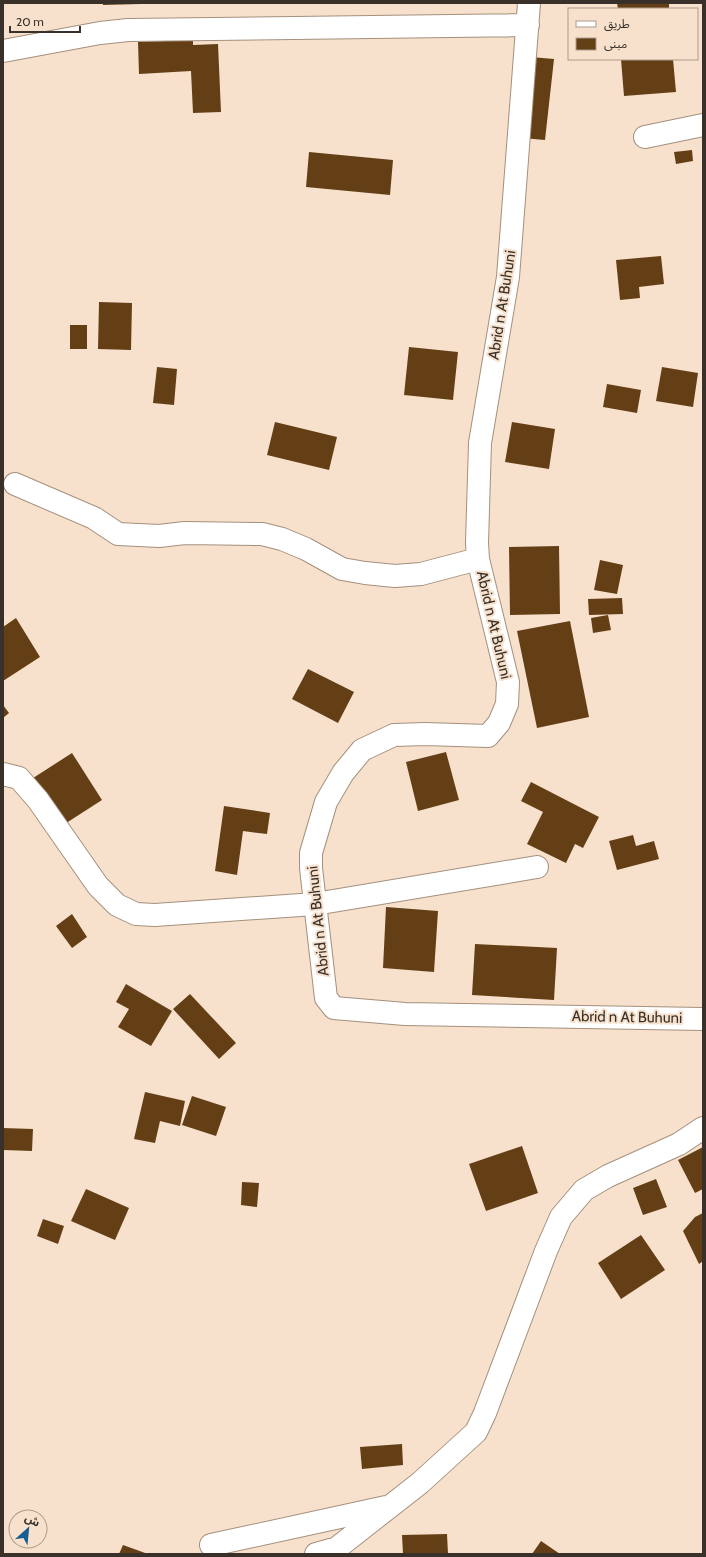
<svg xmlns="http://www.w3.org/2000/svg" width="706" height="1557" font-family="Cabin,'Noto Sans Arabic',sans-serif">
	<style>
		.building { fill: #643f15 }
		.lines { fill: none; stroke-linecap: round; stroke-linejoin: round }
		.minor-casing { stroke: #a4907d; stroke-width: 24 }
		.minor { stroke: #fff; stroke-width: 22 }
		.labels { text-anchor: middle; stroke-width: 4; stroke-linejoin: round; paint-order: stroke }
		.street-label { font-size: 15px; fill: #393129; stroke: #f7e1cd }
	</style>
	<rect width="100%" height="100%" fill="#f7e1cd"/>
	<!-- building -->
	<path class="building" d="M 103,3 L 141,3 L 141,4 L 103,5 Z
		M 617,3 L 669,3 L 669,9 L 618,9 Z
		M 193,40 L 193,45 L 218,44 L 221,112 L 193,113 L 191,71 L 139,74 L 138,42 Z
		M 531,57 L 554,59 L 545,140 L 522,138 Z
		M 621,59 L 673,59 L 676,92 L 624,96 Z
		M 692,150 L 693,161 L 676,164 L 674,152 Z
		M 309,152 L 393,160 L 390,195 L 306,187 Z
		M 661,256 L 664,284 L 639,287 L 640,298 L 620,300 L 616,260 Z
		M 99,302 L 132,303 L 131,350 L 98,349 Z
		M 70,325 L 87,325 L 87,349 L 70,349 Z
		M 409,347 L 458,352 L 453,400 L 404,395 Z
		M 157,367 L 177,369 L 174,405 L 153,403 Z
		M 662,367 L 698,373 L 693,407 L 656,401 Z
		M 607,384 L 641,390 L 637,413 L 603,407 Z
		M 275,422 L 337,437 L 329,470 L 267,455 Z
		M 512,422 L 555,429 L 549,469 L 505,462 Z
		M 559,546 L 560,614 L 510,615 L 509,547 Z
		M 600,560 L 623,565 L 617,594 L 594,590 Z
		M 622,598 L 623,614 L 589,615 L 588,599 Z
		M 608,615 L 611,630 L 593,633 L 591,618 Z
		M 16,618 L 40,657 L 3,681 L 3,627 Z
		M 570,621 L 589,717 L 537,728 L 517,631 Z
		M 308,669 L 354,692 L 338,723 L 292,699 Z
		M 3,705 L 9,713 L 3,718 Z
		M 446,752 L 459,800 L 418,811 L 406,762 Z
		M 72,753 L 102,800 L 60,827 L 30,780 Z
		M 531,782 L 599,817 L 583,848 L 575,844 L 566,863 L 527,844 L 543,812 L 521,801 Z
		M 224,806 L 270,813 L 267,834 L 243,831 L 237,875 L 215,871 Z
		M 633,835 L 636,846 L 654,841 L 659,859 L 617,870 L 609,841 Z
		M 386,907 L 438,911 L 434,972 L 383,968 Z
		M 72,914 L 87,937 L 72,948 L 56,926 Z
		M 475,944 L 557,948 L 554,1000 L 472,995 Z
		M 126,984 L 172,1011 L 151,1046 L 118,1027 L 129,1009 L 116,1002 Z
		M 190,994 L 236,1043 L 219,1059 L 173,1009 Z
		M 145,1092 L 185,1101 L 180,1126 L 160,1121 L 155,1143 L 134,1139 Z
		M 192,1096 L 226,1107 L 216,1136 L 182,1125 Z
		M 3,1128 L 33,1129 L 32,1151 L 3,1150 Z
		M 522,1146 L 538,1193 L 486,1211 L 469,1164 Z
		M 703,1147 L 703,1189 L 695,1193 L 678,1160 Z
		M 656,1179 L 667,1207 L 643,1215 L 633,1188 Z
		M 242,1182 L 259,1183 L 257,1207 L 241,1205 Z
		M 86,1189 L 129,1208 L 115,1240 L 71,1221 Z
		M 703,1213 L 703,1261 L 699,1264 L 683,1231 L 695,1217 Z
		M 43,1219 L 64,1226 L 58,1244 L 37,1236 Z
		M 641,1235 L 665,1270 L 621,1299 L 598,1263 Z
		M 402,1444 L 403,1465 L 362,1469 L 360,1447 Z
		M 447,1534 L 448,1554 L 403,1554 L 402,1535 Z
		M 541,1541 L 560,1554 L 532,1554 Z
		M 123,1545 L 148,1554 L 119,1554 Z"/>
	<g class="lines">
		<defs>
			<path id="minor" d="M 529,3 L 508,277 L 480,443 L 477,543 L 478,559 L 508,682 L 507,704 L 499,723 L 488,736 L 425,734 L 394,735 L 362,750 L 343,773 L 326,802 L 311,853 L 311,868 L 326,998 L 334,1008 L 405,1014 L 703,1019
				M 3,51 L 100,33 L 128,30 L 528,25
				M 645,137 L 703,125
				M 15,484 L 94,518 L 118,534 L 159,536 L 185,533 L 262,534 L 282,539 L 306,549 L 342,569 L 365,573 L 395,576 L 421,574 L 478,559
				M 3,774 L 19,778 L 38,800 L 98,886 L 117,905 L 136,914 L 155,915 L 315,904 L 537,867
				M 211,1545 L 386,1507
				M 316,1554 L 337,1548 L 420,1483 L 476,1432 L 485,1413 L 546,1251 L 561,1217 L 584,1190 L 608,1176 L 679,1144 L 703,1128"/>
		</defs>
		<!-- minor casing -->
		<use href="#minor" class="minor-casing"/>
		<!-- minor -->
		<use href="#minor" class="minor"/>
	</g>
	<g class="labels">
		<!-- street labels -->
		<g class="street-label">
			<text transform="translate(502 305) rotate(-81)" y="5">Abrid n At Buhuni</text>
			<text transform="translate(494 625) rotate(77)" y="5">Abrid n At Buhuni</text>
			<text transform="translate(318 921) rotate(-96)" y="5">Abrid n At Buhuni</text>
			<text transform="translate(627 1017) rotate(1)" y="5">Abrid n At Buhuni</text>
		</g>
	</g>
	<!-- border -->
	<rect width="706" height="1557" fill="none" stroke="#393129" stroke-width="8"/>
	<!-- legend -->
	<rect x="568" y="8" width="130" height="52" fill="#f7e1cd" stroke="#ab9b8b"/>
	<rect x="576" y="21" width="20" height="6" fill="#ffffff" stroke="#ab9b8b"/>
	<text x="604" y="28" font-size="12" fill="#393129">طريق</text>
	<rect x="576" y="38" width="20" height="12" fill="#643f15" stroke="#ab9b8b"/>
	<text x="604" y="48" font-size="12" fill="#393129">مبنى</text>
	<!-- north arrow -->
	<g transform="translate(28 1529) rotate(27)"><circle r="19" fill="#f7e1cd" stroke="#ab9b8b"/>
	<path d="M0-3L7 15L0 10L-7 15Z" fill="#145e91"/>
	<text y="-6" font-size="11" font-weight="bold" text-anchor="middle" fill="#393129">ش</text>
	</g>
	<!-- scale -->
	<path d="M10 26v6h70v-6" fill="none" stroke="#393129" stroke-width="2"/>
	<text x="16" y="26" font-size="12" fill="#393129" stroke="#f7e1cd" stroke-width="3" paint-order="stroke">20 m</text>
</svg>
